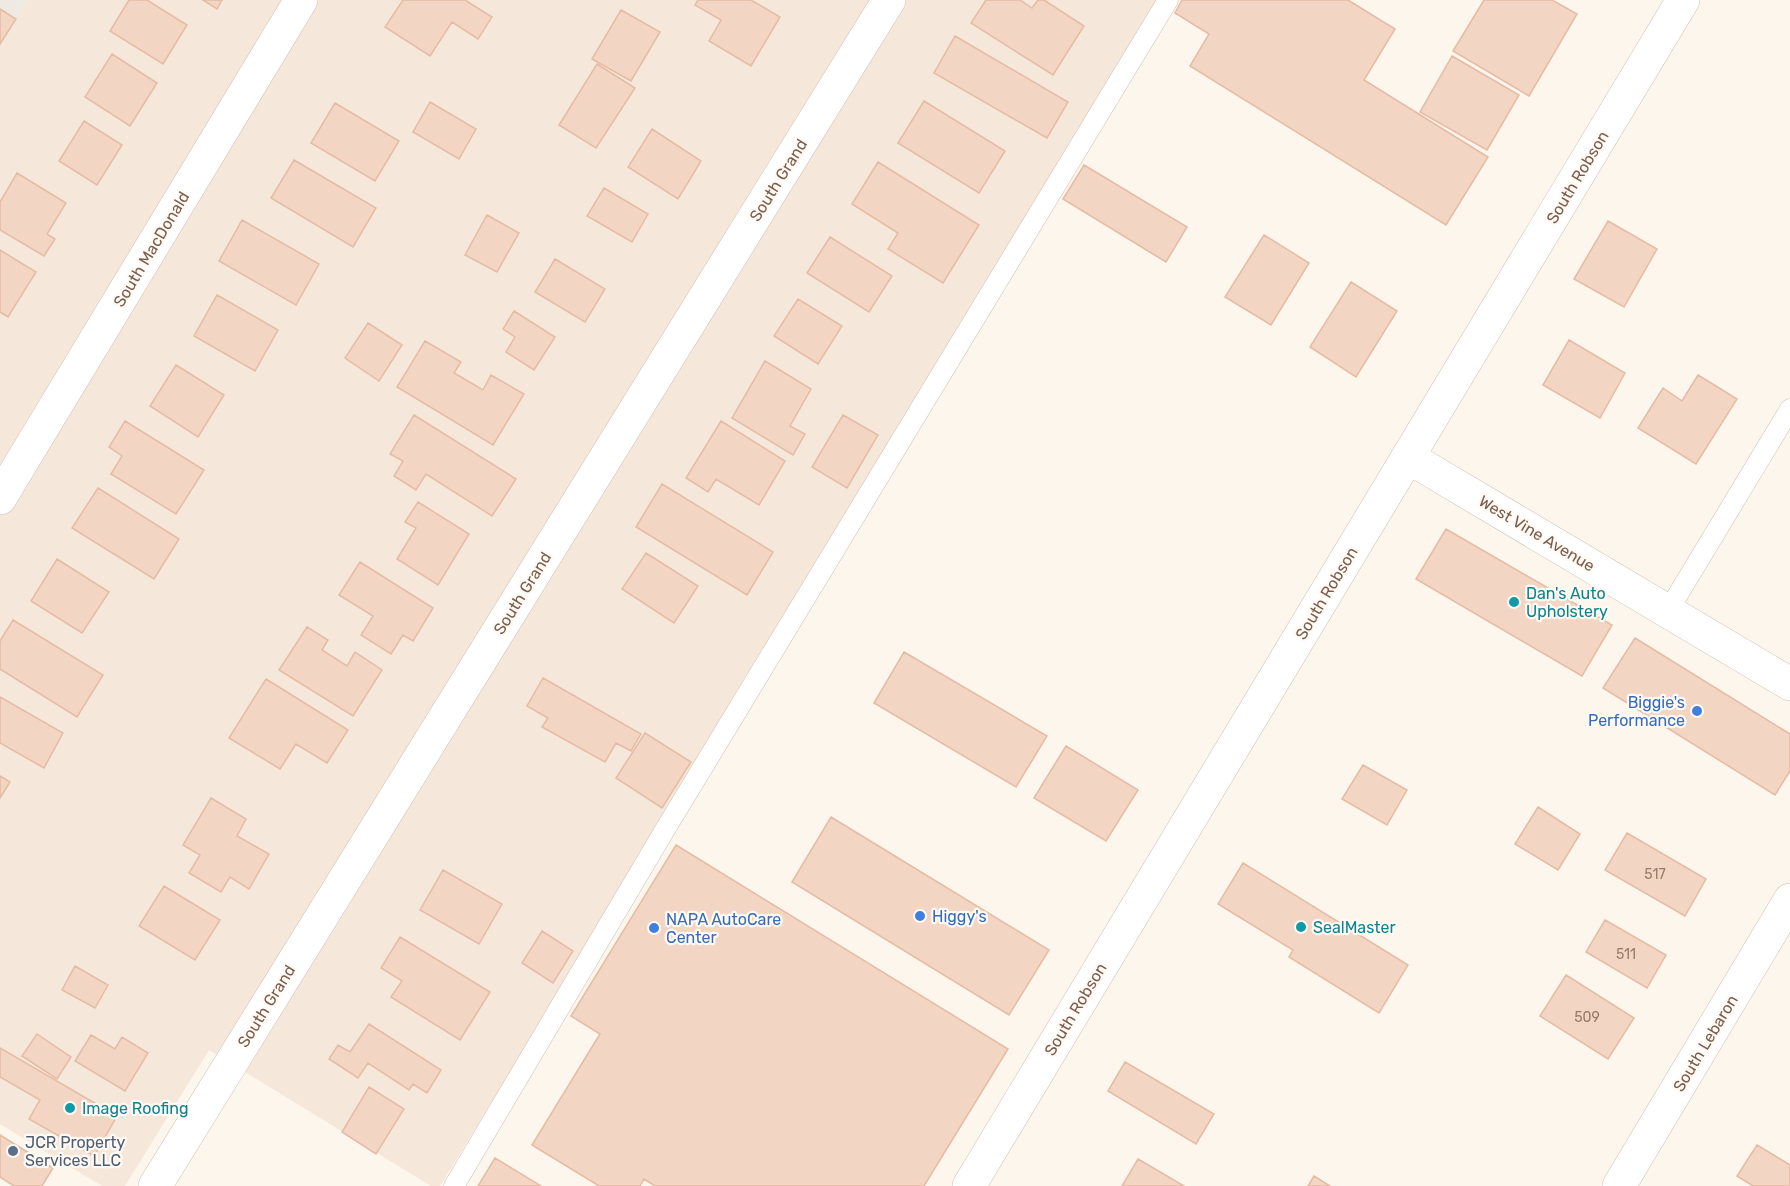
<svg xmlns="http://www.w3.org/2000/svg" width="1790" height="1186" font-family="Rubik,sans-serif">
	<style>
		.residential { fill: #f5e8da }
		.industrial { fill: #efe9e4 }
		.building { fill: #f3d5c3; stroke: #e6bba3; stroke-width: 1.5 }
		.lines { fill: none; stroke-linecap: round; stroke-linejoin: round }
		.service-casing { stroke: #d1beb0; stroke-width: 21 }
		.minor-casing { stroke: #d1beb0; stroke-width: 34 }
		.tertiary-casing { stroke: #d1beb0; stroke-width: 34 }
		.service { stroke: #fff; stroke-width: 20 }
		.minor { stroke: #fff; stroke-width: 33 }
		.tertiary { stroke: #fff; stroke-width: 33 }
		.culture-dot { fill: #0f9aa8; stroke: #fffaf3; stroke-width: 2 }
		.shop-dot { fill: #3f7fe0; stroke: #fffaf3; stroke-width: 2 }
		.service-dot { fill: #5c6f8a; stroke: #fffaf3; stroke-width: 2 }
		.labels { text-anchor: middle; stroke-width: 4.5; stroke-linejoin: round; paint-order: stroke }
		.number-label { font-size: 14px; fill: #987a6a }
		.street-label { font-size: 16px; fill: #7a5c4d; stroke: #fffaf3 }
		.culture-label { font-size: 16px; fill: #0d838f; stroke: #fffaf3; text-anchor: start }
		.shop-label { font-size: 16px; fill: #366cbe; stroke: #fffaf3; text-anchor: start }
		.service-label { font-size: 16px; fill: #4e5e75; stroke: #fffaf3; text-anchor: start }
	</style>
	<rect width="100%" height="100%" fill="#fdf6ec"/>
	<!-- residential -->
	<path class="residential" d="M 26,0 L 1167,0 L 440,1186 L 431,1186 L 209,1050 L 125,1186 L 102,1186 L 0,1124 L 0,43 Z"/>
	<!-- industrial -->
	<path class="industrial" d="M 0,0 L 26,0 L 0,43 Z"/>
	<!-- building -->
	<path class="building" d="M 129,0 L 147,0 L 187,25 L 163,64 L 110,31 Z
		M 203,0 L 222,0 L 217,9 Z
		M 403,0 L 465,0 L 492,17 L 478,39 L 452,22 L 430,56 L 385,27 Z
		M 698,0 L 751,0 L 780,17 L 751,66 L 709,41 L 721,20 L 695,5 Z
		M 986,0 L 1020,0 L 1032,8 L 1038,0 L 1044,0 L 1084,26 L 1053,75 L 971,23 Z
		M 1182,0 L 1348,0 L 1395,29 L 1364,80 L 1488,157 L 1446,225 L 1190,66 L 1209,34 L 1175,13 Z
		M 1484,0 L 1552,0 L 1577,14 L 1529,96 L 1453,51 Z
		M 0,9 L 16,19 L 0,44 Z
		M 621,10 L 660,32 L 631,81 L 592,59 Z
		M 955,36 L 1068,102 L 1047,138 L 934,73 Z
		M 112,54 L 157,83 L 130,126 L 85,97 Z
		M 1452,56 L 1519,95 L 1487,150 L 1420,112 Z
		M 597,64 L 635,88 L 596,148 L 559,125 Z
		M 924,101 L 1005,151 L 979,193 L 898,143 Z
		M 430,102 L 476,129 L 459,159 L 413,132 Z
		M 335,103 L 399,141 L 375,181 L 311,143 Z
		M 84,121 L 122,145 L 97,185 L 59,161 Z
		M 652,129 L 701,161 L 678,199 L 628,167 Z
		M 294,160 L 376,208 L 353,247 L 271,198 Z
		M 878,162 L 979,225 L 943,283 L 888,249 L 898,233 L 852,204 Z
		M 1084,165 L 1187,227 L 1166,262 L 1063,199 Z
		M 17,173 L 66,203 L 47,234 L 55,239 L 44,256 L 0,230 L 0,202 Z
		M 604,188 L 648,214 L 632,242 L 587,216 Z
		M 487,215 L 519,233 L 497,272 L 465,255 Z
		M 242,220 L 319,264 L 296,305 L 219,261 Z
		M 1608,221 L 1657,249 L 1624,307 L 1574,279 Z
		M 1264,235 L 1309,263 L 1271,325 L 1225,297 Z
		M 830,237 L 892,276 L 869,312 L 807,273 Z
		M 0,250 L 36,272 L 8,317 L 0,312 Z
		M 555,259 L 605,289 L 585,322 L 535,292 Z
		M 1351,282 L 1397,311 L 1356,377 L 1310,347 Z
		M 217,295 L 278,330 L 255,371 L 194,336 Z
		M 798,299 L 842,326 L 818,364 L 774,336 Z
		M 514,311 L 555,337 L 534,370 L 506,352 L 515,337 L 503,329 Z
		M 368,323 L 402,345 L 379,381 L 345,358 Z
		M 1569,340 L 1625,373 L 1600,418 L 1543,385 Z
		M 425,341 L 461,362 L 454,373 L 483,390 L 491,375 L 524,394 L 493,445 L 397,387 Z
		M 765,361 L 811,389 L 790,426 L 805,434 L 793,455 L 732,418 Z
		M 176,365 L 224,395 L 198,437 L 150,406 Z
		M 1698,375 L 1737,399 L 1696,464 L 1638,428 L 1663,388 L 1682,401 Z
		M 414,415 L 516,479 L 492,516 L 426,474 L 416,490 L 394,476 L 403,461 L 390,454 Z
		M 843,415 L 878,435 L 847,488 L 812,467 Z
		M 125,421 L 204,470 L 176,514 L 111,474 L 122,456 L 109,447 Z
		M 721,421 L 785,461 L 759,505 L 716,479 L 708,492 L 686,478 Z
		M 662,484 L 773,552 L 747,595 L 636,527 Z
		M 98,488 L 179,539 L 154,579 L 72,528 Z
		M 418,502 L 469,534 L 438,585 L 397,559 L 416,528 L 405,522 Z
		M 1446,529 L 1612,625 L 1582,676 L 1416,579 Z
		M 646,553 L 698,586 L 674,623 L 622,589 Z
		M 57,559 L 109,592 L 82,633 L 31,601 Z
		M 360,562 L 433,608 L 413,641 L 403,635 L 391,654 L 361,635 L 373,616 L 339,595 Z
		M 13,620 L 103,675 L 77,717 L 0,669 L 0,641 Z
		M 307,627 L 328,640 L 322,650 L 347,666 L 355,652 L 382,670 L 353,716 L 279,670 Z
		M 1635,638 L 1790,734 L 1790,771 L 1775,795 L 1603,688 Z
		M 904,652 L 1047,736 L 1016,787 L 874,703 Z
		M 543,678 L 641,734 L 631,751 L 616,743 L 605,762 L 542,727 L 548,718 L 527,706 Z
		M 266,679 L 348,730 L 327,763 L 296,744 L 280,769 L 229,738 Z
		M 0,697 L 63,733 L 44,768 L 0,743 Z
		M 645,733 L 691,762 L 662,808 L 616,778 Z
		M 1066,746 L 1138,790 L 1106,841 L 1034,798 Z
		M 1363,765 L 1407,790 L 1387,825 L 1342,799 Z
		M 0,776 L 10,782 L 0,798 Z
		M 211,798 L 246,819 L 237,836 L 269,854 L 249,889 L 230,877 L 221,892 L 189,873 L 200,855 L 183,845 Z
		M 1538,807 L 1580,834 L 1558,870 L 1515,844 Z
		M 831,817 L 1049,950 L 1009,1015 L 792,882 Z
		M 1627,833 L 1706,879 L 1685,916 L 1605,870 Z
		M 676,845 L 1008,1049 L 924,1186 L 655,1186 L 644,1179 L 640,1186 L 599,1186 L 532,1145 L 600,1034 L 571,1016 Z
		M 1243,863 L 1408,965 L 1379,1013 L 1289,957 L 1293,950 L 1218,904 Z
		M 443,870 L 502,904 L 479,944 L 420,910 Z
		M 164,886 L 220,920 L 195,960 L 139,926 Z
		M 1605,920 L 1666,955 L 1647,988 L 1586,952 Z
		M 542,931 L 573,951 L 553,983 L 522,963 Z
		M 400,937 L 490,992 L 460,1040 L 391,997 L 402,981 L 381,968 Z
		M 75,966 L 108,985 L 95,1008 L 62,990 Z
		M 1566,975 L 1634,1018 L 1608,1059 L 1540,1016 Z
		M 369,1024 L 441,1070 L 427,1093 L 413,1084 L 409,1090 L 368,1063 L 358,1078 L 329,1059 L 338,1045 L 350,1052 Z
		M 37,1034 L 71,1057 L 57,1079 L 22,1056 Z
		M 91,1035 L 115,1049 L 122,1037 L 148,1053 L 125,1091 L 75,1061 Z
		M 0,1048 L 117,1116 L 94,1156 L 29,1119 L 40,1100 L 0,1077 Z
		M 1125,1062 L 1214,1114 L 1196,1144 L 1108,1091 Z
		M 369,1087 L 404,1109 L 376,1154 L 342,1132 Z
		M 0,1135 L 53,1168 L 42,1186 L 14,1186 L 0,1177 Z
		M 1757,1145 L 1790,1165 L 1790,1186 L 1753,1186 L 1737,1176 Z
		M 495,1158 L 541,1186 L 478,1186 Z
		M 1138,1159 L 1184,1186 L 1122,1186 Z
		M 1314,1176 L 1330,1186 L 1308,1186 Z"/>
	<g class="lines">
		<defs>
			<path id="service" d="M 1668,611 L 1790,409
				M 454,1186 L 663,833 L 1168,0"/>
			<path id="minor" d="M 1408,457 L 1790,684
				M 155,1186 L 889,0
				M 969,1186 L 1683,0
				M 1619,1186 L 1790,900"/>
			<path id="tertiary" d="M 0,498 L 301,0"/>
		</defs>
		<!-- service casing -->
		<use href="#service" class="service-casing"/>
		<!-- minor casing -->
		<use href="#minor" class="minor-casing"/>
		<!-- tertiary casing -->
		<use href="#tertiary" class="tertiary-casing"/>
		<!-- service -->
		<use href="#service" class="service"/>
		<!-- minor -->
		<use href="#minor" class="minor"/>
		<!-- tertiary -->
		<use href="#tertiary" class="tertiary"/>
	</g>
	<!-- markers -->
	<g class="culture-dot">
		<circle cx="1514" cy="602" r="6"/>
		<circle cx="1301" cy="927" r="6"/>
		<circle cx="70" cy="1108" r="6"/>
	</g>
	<g class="shop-dot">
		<circle cx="1697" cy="711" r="6"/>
		<circle cx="920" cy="916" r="6"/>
		<circle cx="654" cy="928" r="6"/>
	</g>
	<circle class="service-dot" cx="13" cy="1151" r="6"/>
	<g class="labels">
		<!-- number labels -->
		<g class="number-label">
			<text x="1655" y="879">517</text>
			<text x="1626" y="959">511</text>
			<text x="1587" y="1022">509</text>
		</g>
		<!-- street labels -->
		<g class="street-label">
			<text transform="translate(1577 177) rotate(-59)" y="6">South Robson</text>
			<text transform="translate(778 180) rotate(-58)" y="6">South Grand</text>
			<text transform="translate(151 249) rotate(-59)" y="6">South MacDonald</text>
			<text transform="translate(1537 533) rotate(31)" y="6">West Vine Avenue</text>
			<text transform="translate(522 593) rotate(-58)" y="6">South Grand</text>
			<text transform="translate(1326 593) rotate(-59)" y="6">South Robson</text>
			<text transform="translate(266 1006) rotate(-58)" y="6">South Grand</text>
			<text transform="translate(1075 1009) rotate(-59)" y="6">South Robson</text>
			<text transform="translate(1705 1043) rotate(-59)" y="6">South Lebaron</text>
		</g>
		<!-- culture labels -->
		<g class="culture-label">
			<text x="1526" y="599">Dan's Auto<tspan x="1526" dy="18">Upholstery</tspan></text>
			<text x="1313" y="933">SealMaster</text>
			<text x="82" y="1114">Image Roofing</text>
		</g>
		<!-- shop labels -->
		<g class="shop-label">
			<text x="1685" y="708" text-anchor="end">Biggie's<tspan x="1685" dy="18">Performance</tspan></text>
			<text x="932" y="922">Higgy's</text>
			<text x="666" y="925">NAPA AutoCare<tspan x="666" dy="18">Center</tspan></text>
		</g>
		<!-- service labels -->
		<g class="service-label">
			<text x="25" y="1148">JCR Property<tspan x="25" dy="18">Services LLC</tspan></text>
		</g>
	</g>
</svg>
